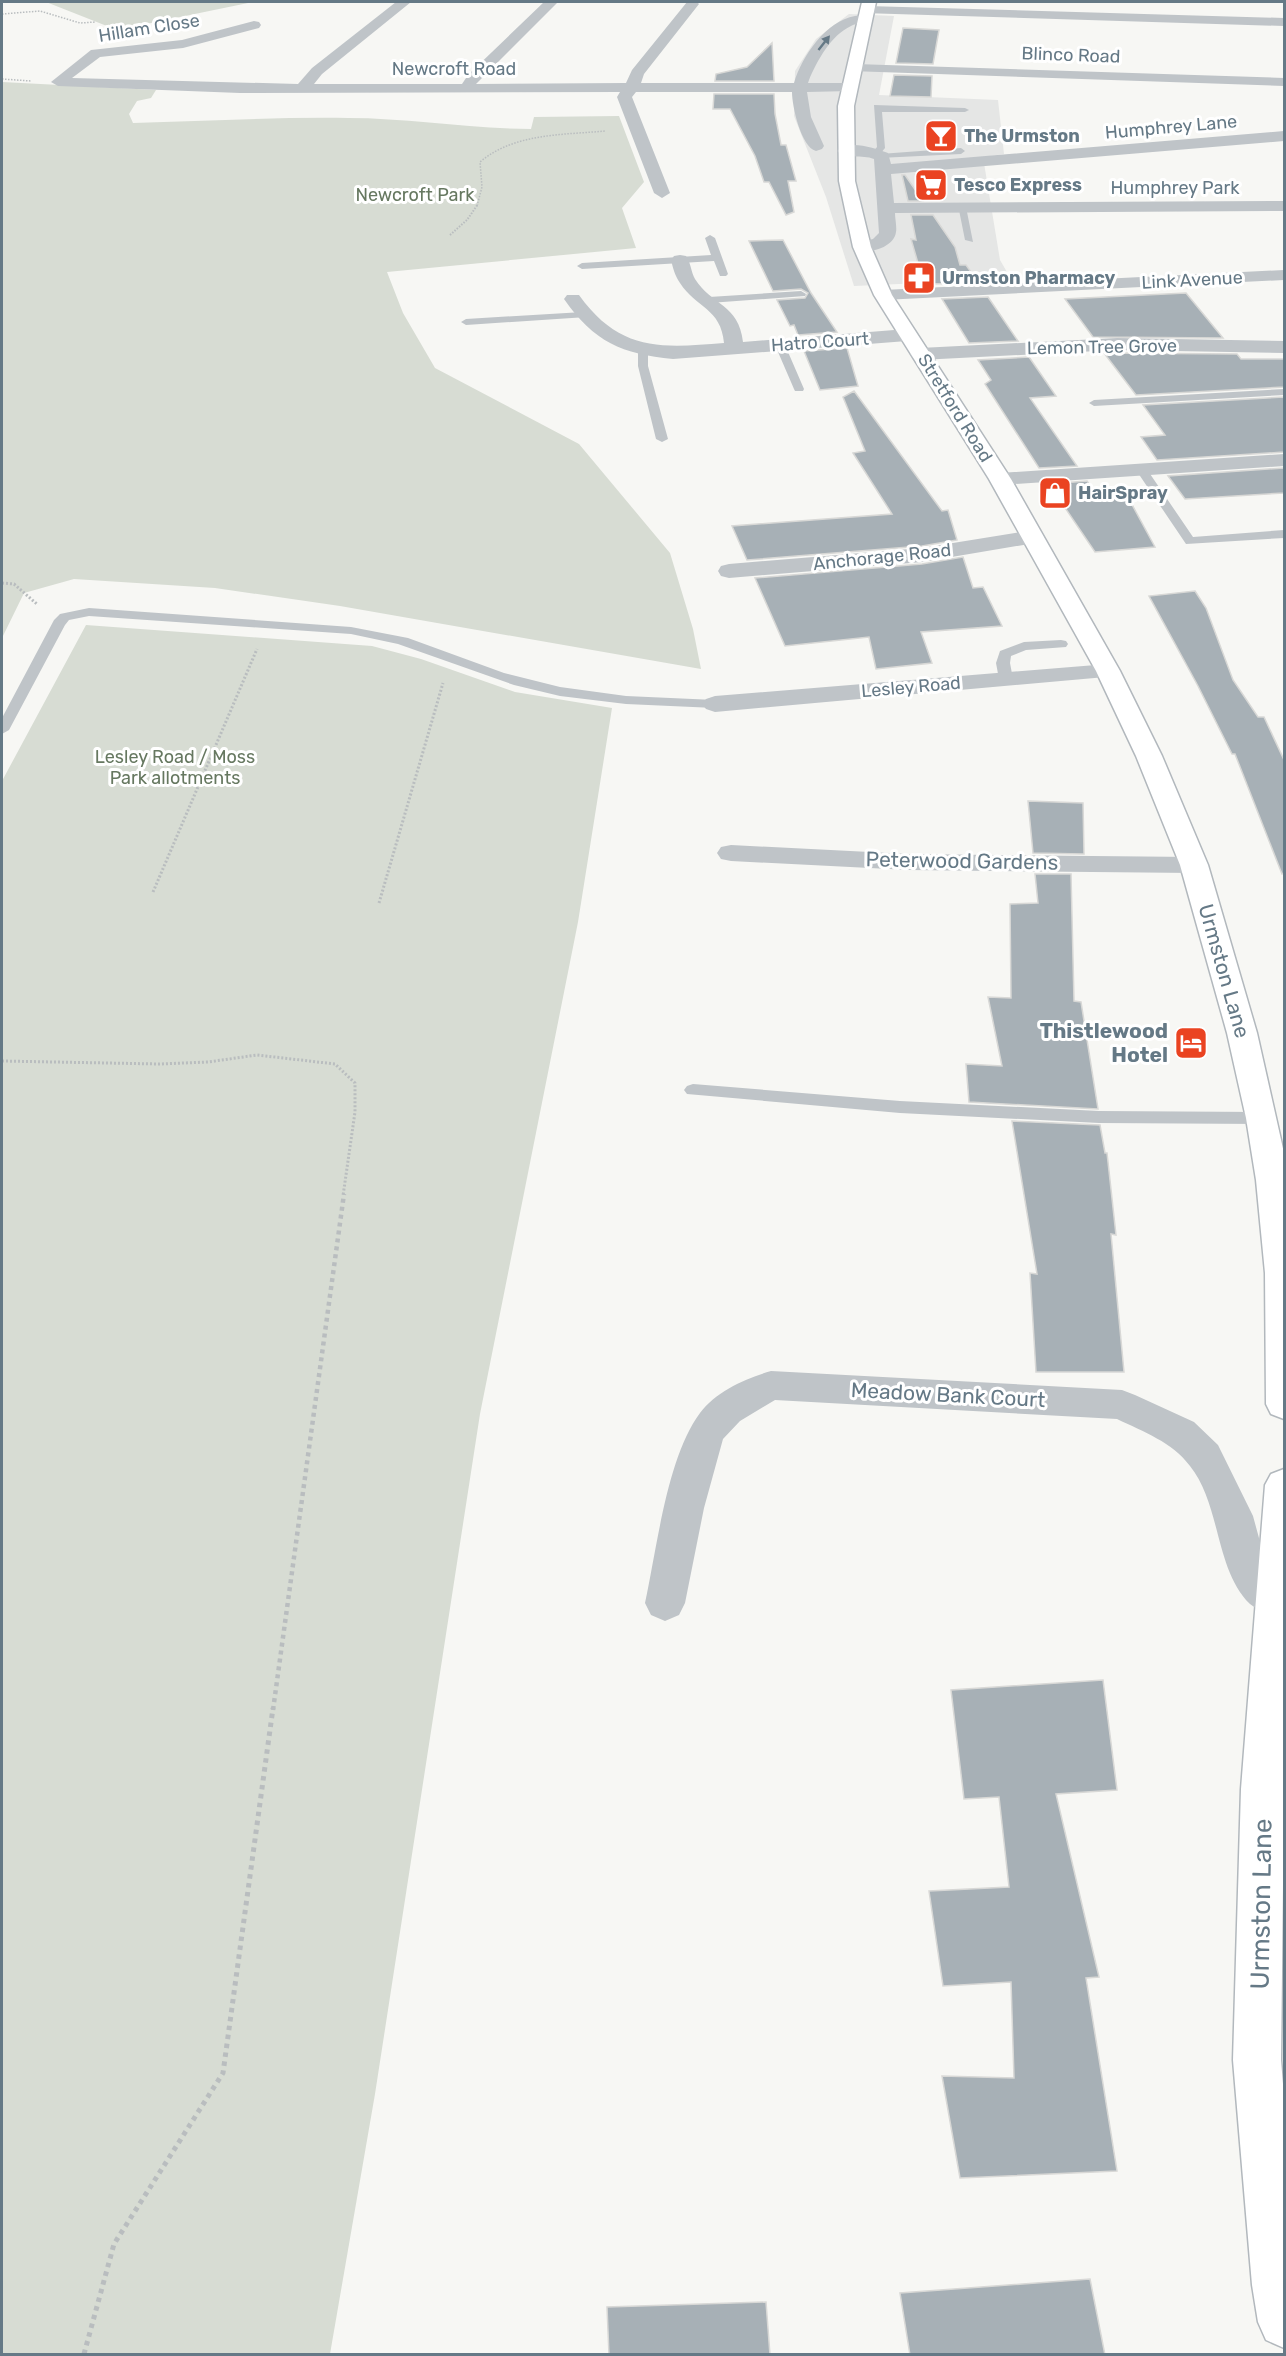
<svg xmlns="http://www.w3.org/2000/svg" width="1286" height="2356" font-family="Rubik,sans-serif">
	<style>
		.built { fill: #e5e6e5 }
		.green { fill: #d7dcd3 }
		.building { fill: #a7b0b6; stroke: #d8d8d6; stroke-width: 1.5 }
		.lines { fill: none; stroke-linecap: round; stroke-linejoin: round }
		.secondary-casing { stroke: #b2b8bd; stroke-width: 3 }
		.path-far4 { stroke: #b9bdbf; stroke-width: 1.5; stroke-dasharray: 1.5 1.5; stroke-linecap: butt }
		.path-far3 { stroke: #b9bdbf; stroke-width: 2; stroke-dasharray: 1.5 1.5; stroke-linecap: butt }
		.path-far2 { stroke: #b9bdbf; stroke-width: 3; stroke-dasharray: 2 2; stroke-linecap: butt }
		.path-far1 { stroke: #b9bdbf; stroke-width: 4.5; stroke-dasharray: 4 4; stroke-linecap: butt }
		.path { stroke: #b9bdbf; stroke-width: 5; stroke-dasharray: 4.5 4.5; stroke-linecap: butt }
		.service { fill: #bfc4c8; fill-rule: evenodd }
		.minor { fill: #bfc4c8; fill-rule: evenodd }
		.secondary { fill: #fff; fill-rule: evenodd }
		.oneway { fill: #657986 }
		.labels { text-anchor: middle; stroke-width: 6; stroke-linejoin: round; paint-order: stroke }
		.far-street-label { font-size: 18px; fill: #657986; stroke: #fff }
		.far-poi-label { font-size: 18px; font-weight: bold; fill: #657986; stroke: #fff; text-anchor: start }
		.far-park-label { font-size: 18px; fill: #667860; stroke: #fff }
		.street-label { font-size: 21px; fill: #657986; stroke: #fff }
		.poi-label { font-size: 21px; font-weight: bold; fill: #657986; stroke: #fff; text-anchor: end }
		.near-street-label { font-size: 26px; fill: #657986; stroke: #fff }
	</style>
	<rect width="100%" height="100%" fill="#f7f7f4"/>
	<!-- built -->
	<path class="built" d="M 849,14 L 894,16 L 879,95 L 998,100 L 1004,154 L 983,157 L 1000,260 L 1011,279 L 854,286 L 826,197 L 794,116 L 795,71 L 816,39 Z"/>
	<!-- green -->
	<path class="green" d="M 46,2 L 253,2 L 117,30 Z
		M 2,82 L 156,90 L 151,98 L 137,101 L 129,114 L 133,123 C 205,121 277,117 348,118 C 409,118 470,129 531,129 L 534,117 L 619,116 L 644,182 L 622,208 L 636,248 L 387,272 L 403,313 L 435,368 L 579,444 L 670,553 L 693,629 L 701,669 L 340,606 L 215,588 L 74,579 L 24,593 L 2,638 Z
		M 86,625 L 372,646 L 421,659 L 515,692 L 612,708 L 578,922 L 480,1414 L 375,2094 L 330,2354 L 2,2354 L 2,781 Z"/>
	<!-- building -->
	<path class="building" d="M 903,28 L 939,30 L 933,64 L 896,63 Z
		M 772,43 L 774,81 L 715,81 L 716,74 L 747,67 Z
		M 894,75 L 932,76 L 931,97 L 890,96 Z
		M 714,94 L 774,94 L 775,114 L 781,145 L 786,145 L 796,181 L 788,181 L 794,212 L 786,215 L 769,182 L 764,182 L 755,156 L 730,109 L 713,109 Z
		M 902,175 L 905,175 L 923,201 L 908,201 Z
		M 911,215 L 933,215 L 955,247 L 960,265 L 966,265 L 979,283 L 924,284 L 911,239 L 916,240 Z
		M 783,240 L 811,293 L 837,332 L 798,335 L 794,325 L 790,326 L 777,300 L 805,298 L 808,293 L 801,289 L 773,291 L 749,241 Z
		M 1186,293 L 1223,338 L 1093,337 L 1065,299 Z
		M 988,297 L 1018,341 L 969,343 L 942,299 Z
		M 847,348 L 858,386 L 820,390 L 804,351 Z
		M 1104,353 L 1237,354 L 1241,359 L 1284,359 L 1284,387 L 1136,395 Z
		M 1029,357 L 1056,396 L 1030,398 L 1077,466 L 1039,468 L 985,384 L 991,380 L 978,360 Z
		M 854,391 L 942,511 L 948,510 L 957,540 L 922,546 L 747,560 L 732,526 L 892,514 L 853,453 L 865,451 L 843,397 Z
		M 1284,397 L 1284,452 L 1157,460 L 1141,437 L 1165,435 L 1143,405 Z
		M 1284,468 L 1284,493 L 1185,499 L 1168,476 Z
		M 1087,481 L 1093,490 L 1123,488 L 1155,547 L 1095,552 L 1049,484 Z
		M 963,557 L 973,588 L 983,587 L 1002,626 L 921,632 L 932,663 L 876,669 L 869,637 L 785,646 L 755,578 L 922,564 Z
		M 1195,591 L 1206,608 L 1233,680 L 1258,717 L 1264,717 L 1284,760 L 1284,873 L 1282,874 L 1235,754 L 1232,754 L 1198,686 L 1149,596 Z
		M 1028,801 L 1083,803 L 1084,854 L 1033,853 Z
		M 1035,874 L 1071,874 L 1074,1001 L 1081,1002 L 1098,1109 L 969,1102 L 966,1064 L 1002,1066 L 988,997 L 1011,998 L 1010,904 L 1038,903 Z
		M 1012,1121 L 1100,1125 L 1105,1153 L 1107,1153 L 1116,1235 L 1111,1234 L 1124,1372 L 1036,1372 L 1030,1273 L 1037,1274 Z
		M 1103,1680 L 1117,1790 L 1056,1794 L 1099,1977 L 1086,1978 L 1117,2171 L 960,2178 L 942,2076 L 1014,2078 L 1011,1982 L 943,1986 L 929,1891 L 1009,1887 L 999,1797 L 964,1799 L 951,1690 Z
		M 1090,2279 L 1105,2355 L 910,2355 L 900,2293 Z
		M 766,2302 L 770,2355 L 609,2355 L 607,2307 Z"/>
	<g class="lines">
		<defs>
			<path id="secondary" d="M 862,2 L 876,2 L 854,106 L 855,181 L 871,247 L 892,295 L 1011,479 L 1120,671 L 1162,756 L 1208,865 L 1257,1033 L 1284,1153 L 1284,1419 L 1271,1414 L 1266,1404 L 1265,1273 L 1256,1180 L 1246,1118 L 1227,1033 L 1180,865 L 1136,756 L 1096,671 L 989,479 L 874,295 L 853,247 L 839,181 L 838,106 Z
				M 1284,1469 L 1284,1798 L 1281,2060 L 1284,2096 L 1284,2348 L 1266,2340 L 1258,2322 L 1252,2285 L 1233,2060 L 1241,1789 L 1265,1485 L 1271,1474 Z"/>
		</defs>
		<!-- secondary casing -->
		<use href="#secondary" class="secondary-casing"/>
		<!-- path-far4 -->
		<path class="path-far4" d="M 2,14 L 40,11 L 80,23 L 96,22
			M 2,79 L 31,81
			M 477,206 L 482,187 L 480,162 C 514,133 563,135 605,131"/>
		<!-- path-far3 -->
		<path class="path-far3" d="M 450,235 L 467,220 L 478,204"/>
		<!-- path-far2 -->
		<path class="path-far2" d="M 2,583 L 14,584 L 38,605
			M 153,892 L 257,649
			M 379,903 L 443,683
			M 2,1061 L 159,1064 L 208,1062 L 257,1055 L 335,1064 L 355,1083 L 355,1112 L 343,1196"/>
		<!-- path-far1 -->
		<path class="path-far1" d="M 273,1710 L 344,1194"/>
		<!-- path -->
		<path class="path" d="M 84,2354 L 114,2244 L 223,2073 L 273,1708"/>
		<!-- service -->
		<path class="service" d="M 874,105 L 965,108 L 969,110 L 965,112 L 882,112 L 885,148 L 880,154 L 961,148 L 965,151 L 961,154 L 879,158 L 878,155 L 872,153 L 877,147 Z
			M 958,205 L 966,207 L 973,242 L 965,240 Z
			M 710,235 L 715,238 L 728,274 L 726,276 L 720,276 L 714,261 L 582,269 L 577,266 L 582,263 L 711,255 L 705,238 Z
			M 801,291 L 806,294 L 805,296 L 709,303 L 704,300 L 709,297 Z
			M 583,312 L 588,315 L 587,317 L 466,325 L 461,322 L 466,319 Z
			M 780,342 L 785,345 L 804,389 L 803,391 L 795,391 L 794,389 L 775,345 Z
			M 643,348 L 648,351 L 648,366 L 668,439 L 662,442 L 656,439 L 638,366 L 638,351 Z
			M 1284,389 L 1284,395 L 1094,406 L 1089,403 L 1094,400 Z
			M 1142,467 L 1146,468 L 1193,537 L 1284,530 L 1284,538 L 1186,544 L 1136,470 Z
			M 89,608 L 351,627 L 408,638 L 504,673 L 560,687 L 626,696 L 715,700 L 722,704 L 715,708 L 626,704 L 560,696 L 514,685 L 398,644 L 351,634 L 89,616 L 69,620 L 65,625 L 9,730 L 2,734 L 2,718 L 54,620 L 60,614 Z
			M 1061,640 L 1066,641 L 1068,644 L 1066,647 L 1026,650 L 1011,656 L 1010,663 L 1013,679 L 1006,683 L 999,679 L 996,663 L 1000,651 L 1024,642 Z
			M 693,1084 L 900,1101 L 1099,1111 L 1262,1112 L 1268,1114 L 1271,1118 L 1268,1122 L 1262,1124 L 1099,1123 L 900,1113 L 687,1094 L 684,1090 L 687,1086 Z"/>
		<!-- minor -->
		<path class="minor" d="M 396,2 L 411,2 L 322,74 L 314,84 L 462,84 L 468,75 L 544,2 L 558,2 L 476,84 L 626,83 L 632,70 L 687,2 L 697,2 L 699,4 L 644,74 L 641,83 L 794,83 C 802,56 826,21 855,16 C 862,15 867,14 872,19 L 870,22 C 864,23 856,23 851,26 C 831,35 817,61 809,80 L 808,83 L 851,83 L 858,87 L 851,91 L 807,92 L 811,117 L 824,146 L 822,149 L 816,151 C 801,147 792,106 792,92 L 636,92 L 632,97 L 670,193 L 662,198 L 654,193 L 617,97 L 620,92 L 240,93 L 58,86 L 51,82 L 91,50 L 182,40 L 254,21 L 259,22 L 261,25 L 259,28 L 183,48 L 100,57 L 72,78 L 298,84 L 312,68 Z
			M 867,6 L 1284,18 L 1284,26 L 862,13 L 860,10 L 862,7 Z
			M 855,64 L 1284,78 L 1284,86 L 850,71 L 848,68 L 850,65 Z
			M 1284,131 L 1284,141 L 891,174 L 894,203 L 1284,201 L 1284,211 L 895,213 C 895,219 897,227 896,232 C 894,248 868,254 856,251 L 853,247 L 856,243 L 873,239 L 879,233 L 874,159 C 862,154 846,160 837,151 C 848,139 874,148 888,153 L 891,164 Z
			M 680,255 L 686,256 C 691,263 691,272 695,279 C 711,305 739,304 743,342 L 907,329 L 914,331 L 916,335 L 914,339 L 907,341 L 673,359 C 622,354 594,342 564,299 L 567,295 L 579,295 C 620,352 661,348 724,343 C 721,308 696,308 680,283 C 675,276 673,268 671,260 L 674,256 Z
			M 1284,270 L 1284,280 L 883,300 L 877,299 L 874,295 L 877,291 L 883,290 Z
			M 1117,338 L 1284,341 L 1284,353 L 1117,350 L 920,360 L 913,358 L 910,354 L 913,350 L 920,348 Z
			M 1284,454 L 1284,466 L 1000,485 L 992,484 L 989,479 L 992,474 L 1000,473 Z
			M 1033,530 L 1041,532 L 1044,537 L 1041,542 L 922,562 L 729,578 L 721,576 L 718,571 L 721,566 L 729,564 L 922,548 Z
			M 1108,664 L 1117,666 L 1120,671 L 1117,676 L 715,712 L 706,709 L 702,704 L 706,699 L 715,696 Z
			M 731,845 L 909,854 L 1194,857 L 1204,859 L 1208,865 L 1204,871 L 1194,873 L 909,870 L 731,861 L 721,859 L 717,853 L 721,847 Z
			M 771,1371 L 1122,1390 L 1135,1395 L 1194,1422 L 1218,1445 L 1253,1516 L 1265,1560 L 1278,1579 L 1284,1583 L 1284,1612 L 1275,1615 C 1267,1612 1257,1610 1250,1604 C 1215,1570 1221,1505 1190,1466 C 1172,1442 1144,1432 1117,1419 L 775,1400 L 740,1421 L 723,1439 L 704,1508 L 685,1603 L 679,1615 L 665,1621 L 651,1615 L 645,1603 C 657,1548 667,1457 700,1413 C 716,1391 747,1378 771,1371 Z"/>
		<!-- secondary -->
		<use href="#secondary" class="secondary"/>
	</g>
	<!-- one-way arrows -->
	<defs><path id="oneway-solid" d="M-6-.8H1V-3.2L6.5 0L1 3.2V.8H-6Z" transform="scale(1.5)"/></defs>
	<use class="oneway" href="#oneway-solid" transform="translate(824 43) rotate(-52)"/>
	<!-- icons -->
	<defs>
		<symbol id="bar-square" viewBox="-11 -11 22 22"><rect x="-9" y="-9" width="18" height="18" rx="4" fill="#ea4321" stroke="#fff"/><path d="M-6-5H6L.8 .8V4.5H3.5V6h-7V4.5H-.8V.8Z" fill="#fff"/></symbol>
		<symbol id="supermarket-square" viewBox="-11 -11 22 22"><rect x="-9" y="-9" width="18" height="18" rx="4" fill="#ea4321" stroke="#fff"/><path d="M-6-5.5h2.5l.6 2H6L4.5 2H-2.5L-4.4-4H-6ZM-1.5 3.2a1.3 1.3 0 1 0 .1 0ZM3 3.2a1.3 1.3 0 1 0 .1 0Z" fill="#fff"/></symbol>
		<symbol id="pharmacy-square" viewBox="-11 -11 22 22"><rect x="-9" y="-9" width="18" height="18" rx="4" fill="#ea4321" stroke="#fff"/><path d="M-2-6h4v4h4v4h-4v4h-4v-4h-4v-4h4Z" fill="#fff"/></symbol>
		<symbol id="shop-square" viewBox="-11 -11 22 22"><rect x="-9" y="-9" width="18" height="18" rx="4" fill="#ea4321" stroke="#fff"/><path d="M-5-2.5h2.3a2.7 3.5 0 0 1 5.4 0H5L5.5 6h-11ZM-1.5-2.5h3a1.5 2.3 0 0 0-3 0Z" fill="#fff"/></symbol>
		<symbol id="hotel-square" viewBox="-11 -11 22 22"><rect x="-9" y="-9" width="18" height="18" rx="4" fill="#ea4321" stroke="#fff"/><path d="M-6-4.5h1.5V1H6V5H4.5V3h-9V5H-6ZM-4 0a1.8 1.8 0 1 1 3.6 0ZM.5 0V-2.5h3Q6-2.5 6 0Z" fill="#fff"/></symbol>
	</defs>
	<g fill-rule="evenodd">
		<use href="#bar-square" x="922" y="117" width="38" height="38"/>
		<use href="#supermarket-square" x="912" y="166" width="38" height="38"/>
		<use href="#pharmacy-square" x="900" y="259" width="38" height="38"/>
		<use href="#shop-square" x="1036" y="474" width="38" height="38"/>
		<use href="#hotel-square" x="1172" y="1024" width="38" height="38"/>
	</g>
	<g class="labels">
		<!-- far-street labels -->
		<g class="far-street-label">
			<text transform="translate(149 28) rotate(-9)" y="6">Hillam Close</text>
			<text transform="translate(1071 55) rotate(2)" y="6">Blinco Road</text>
			<text x="454" y="75">Newcroft Road</text>
			<text transform="translate(1171 127) rotate(-5)" y="6">Humphrey Lane</text>
			<text x="1175" y="194">Humphrey Park</text>
			<text transform="translate(1192 280) rotate(-3)" y="6">Link Avenue</text>
			<text transform="translate(820 342) rotate(-4)" y="6">Hatro Court</text>
			<text transform="translate(1102 347) rotate(-1)" y="6">Lemon Tree Grove</text>
			<text transform="translate(955 408) rotate(58)" y="6">Stretford Road</text>
			<text transform="translate(882 557) rotate(-6)" y="6">Anchorage Road</text>
			<text transform="translate(911 687) rotate(-5)" y="6">Lesley Road</text>
		</g>
		<!-- far-poi labels -->
		<g class="far-poi-label">
			<text x="964" y="142">The Urmston</text>
			<text x="954" y="191">Tesco Express</text>
			<text x="942" y="284">Urmston Pharmacy</text>
			<text x="1078" y="499">HairSpray</text>
		</g>
		<!-- far-park labels -->
		<g class="far-park-label">
			<text x="415" y="201">Newcroft Park</text>
			<text x="175" y="763">Lesley Road / Moss<tspan x="175" dy="21">Park allotments</tspan></text>
		</g>
		<!-- street labels -->
		<g class="street-label">
			<text transform="translate(962 861) rotate(1)" y="7">Peterwood Gardens</text>
			<text transform="translate(1224 971) rotate(74)" y="7">Urmston Lane</text>
			<text transform="translate(948 1395) rotate(3)" y="7">Meadow Bank Court</text>
		</g>
		<!-- poi labels -->
		<g class="poi-label">
			<text x="1168" y="1038">Thistlewood<tspan x="1168" dy="24">Hotel</tspan></text>
		</g>
		<!-- near-street labels -->
		<g class="near-street-label">
			<text transform="translate(1261 1904) rotate(-89)" y="9">Urmston Lane</text>
		</g>
	</g>
	<!-- border -->
	<rect width="1286" height="2356" fill="none" stroke="#657986" stroke-width="6"/>
</svg>
